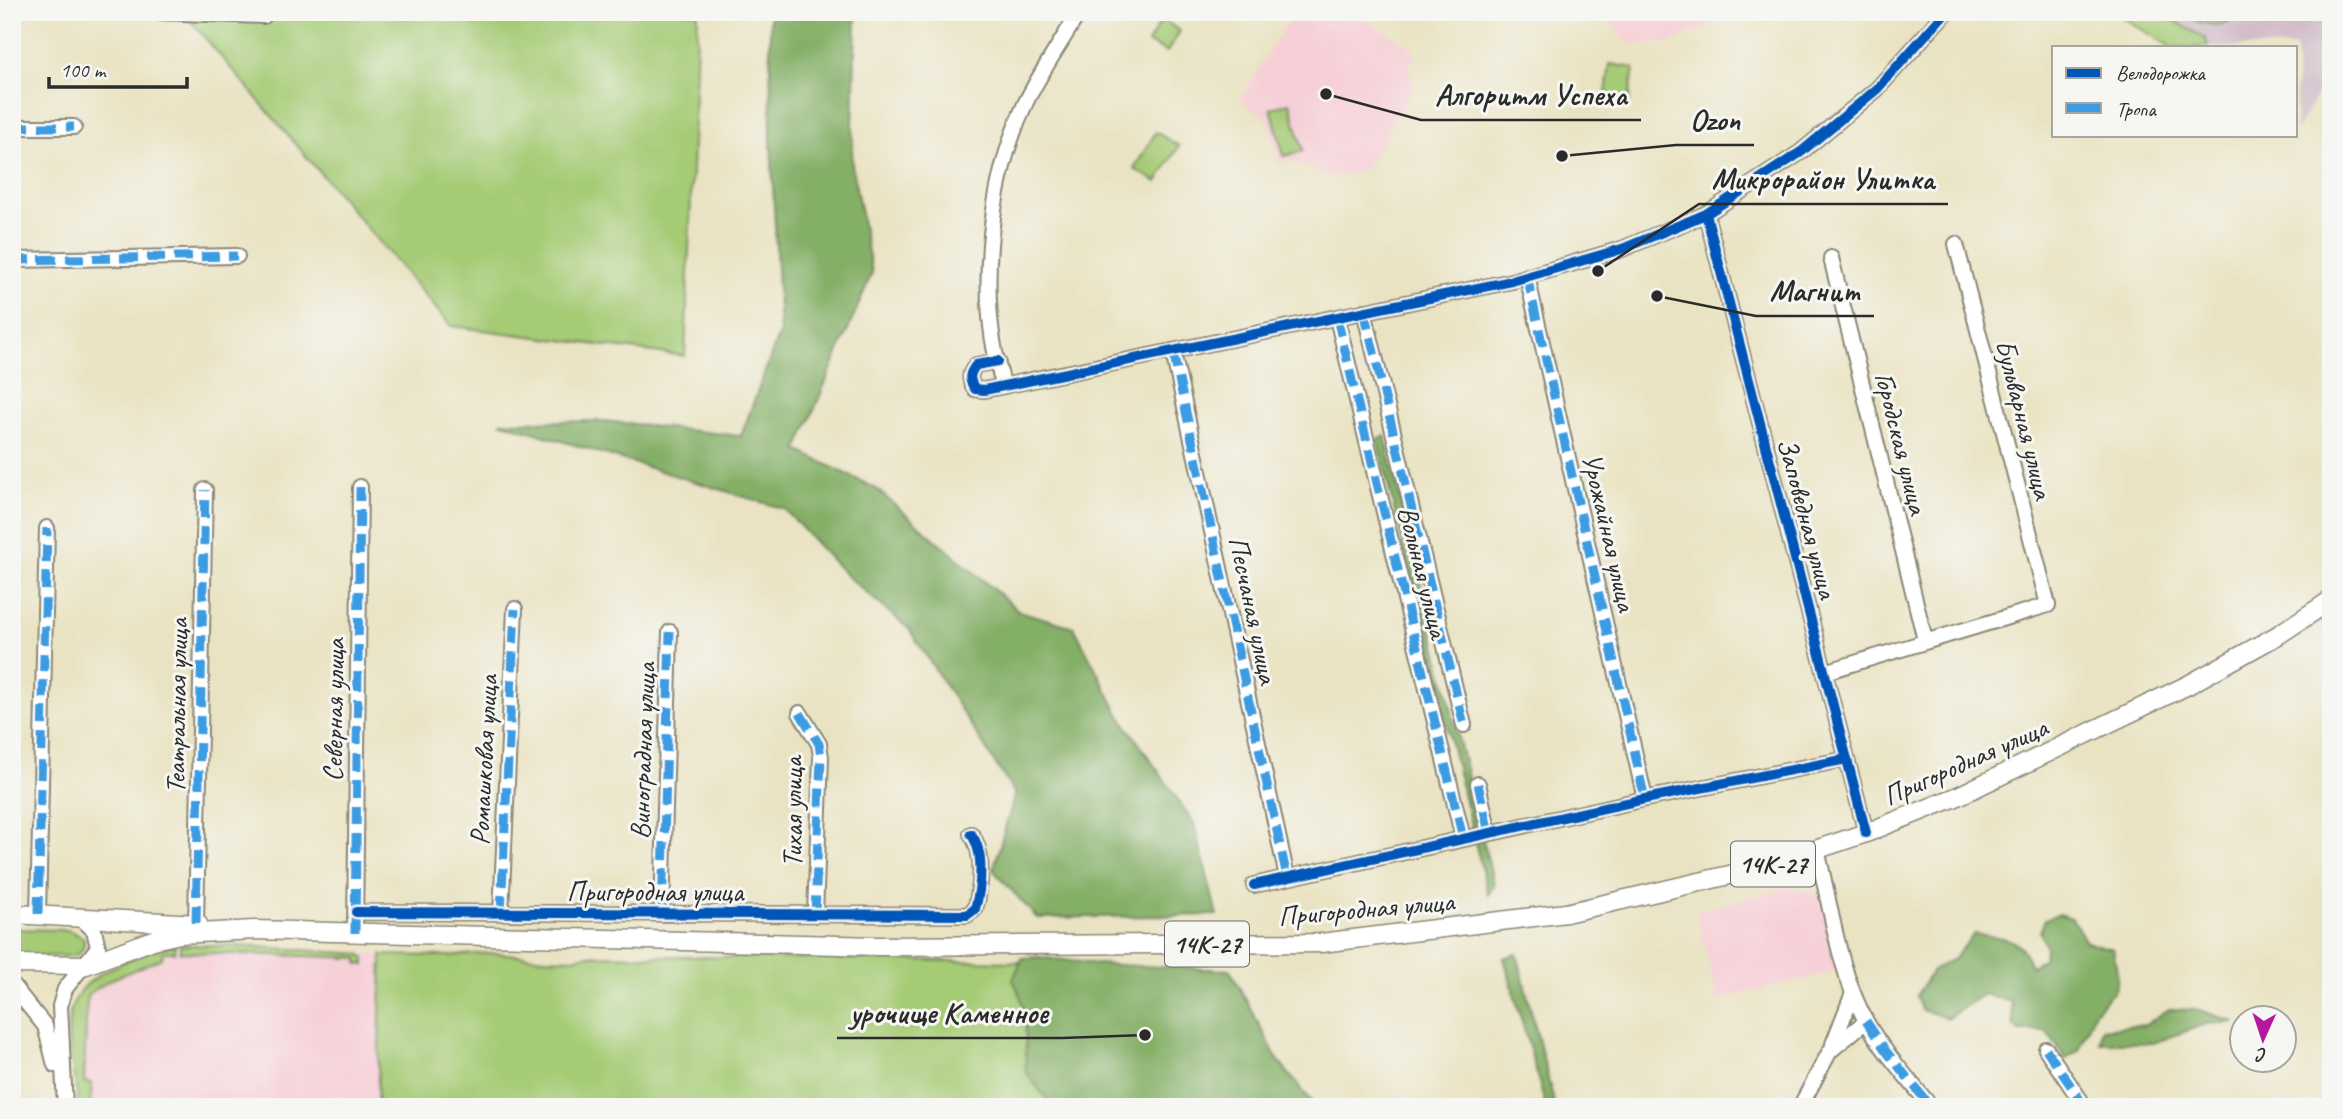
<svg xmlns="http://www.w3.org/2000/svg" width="2343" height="1119" font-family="Caveat,sans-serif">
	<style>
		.built { fill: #f6cfd7 }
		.industrial { fill: #d1bdc9 }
		.green { fill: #a5cb75; stroke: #687b50; stroke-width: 2 }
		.forest { fill: #84af66; stroke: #586d48; stroke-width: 2 }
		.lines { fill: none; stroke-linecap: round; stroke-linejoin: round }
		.minor-casing { stroke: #8a8777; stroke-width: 18 }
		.major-casing { stroke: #8a8777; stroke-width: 21 }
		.minor { stroke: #fff; stroke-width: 14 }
		.major { stroke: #fff; stroke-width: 18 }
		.quiet { stroke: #3d9ce1; stroke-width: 9; stroke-dasharray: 18 9; stroke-linecap: butt }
		.cycleway-casing { stroke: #f6f6f2; stroke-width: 15 }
		.cycleway { stroke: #0057b8; stroke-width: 10 }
		.labels { text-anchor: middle; stroke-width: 6; stroke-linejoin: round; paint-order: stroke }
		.shield { fill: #f6f6f2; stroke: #686867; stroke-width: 2 }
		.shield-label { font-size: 26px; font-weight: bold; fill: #2b2b2b }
		.street-label { font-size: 28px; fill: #2b2b2b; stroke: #f6f6f2 }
		.leader { fill: none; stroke: #2b2b2b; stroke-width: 2.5 }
		.callout-dot { fill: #2b2b2b; stroke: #f6f6f2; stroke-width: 2.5 }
		.callout-label { font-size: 30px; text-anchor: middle; font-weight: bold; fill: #2b2b2b; stroke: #f6f6f2; stroke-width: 6; stroke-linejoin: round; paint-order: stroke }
	</style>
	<rect width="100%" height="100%" fill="#f6f6f2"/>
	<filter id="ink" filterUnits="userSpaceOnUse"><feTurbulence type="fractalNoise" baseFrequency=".0143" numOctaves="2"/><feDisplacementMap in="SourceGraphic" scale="14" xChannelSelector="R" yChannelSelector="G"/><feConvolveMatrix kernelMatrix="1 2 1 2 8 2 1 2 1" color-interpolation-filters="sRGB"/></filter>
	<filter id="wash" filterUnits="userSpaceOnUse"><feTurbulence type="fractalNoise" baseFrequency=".00686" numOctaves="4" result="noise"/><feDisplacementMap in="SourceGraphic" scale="28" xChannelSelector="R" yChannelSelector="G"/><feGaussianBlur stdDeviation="1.57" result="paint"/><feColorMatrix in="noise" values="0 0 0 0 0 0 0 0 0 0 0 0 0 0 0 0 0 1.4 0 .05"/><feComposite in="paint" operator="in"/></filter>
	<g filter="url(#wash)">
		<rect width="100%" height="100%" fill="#eae3c3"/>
		<!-- built -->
		<path class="built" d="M 1293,12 L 1353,12 L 1414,49 L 1416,61 L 1410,61 L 1408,66 L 1413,88 L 1365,170 L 1330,177 L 1289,160 L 1280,163 L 1267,119 L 1240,100 Z
			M 1601,12 L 1728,12 L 1704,28 L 1668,43 L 1637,44 L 1625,41 Z
			M 1792,887 L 1820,896 L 1840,970 L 1718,1000 L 1696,912 Z
			M 162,950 L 382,955 L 377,1107 L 88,1107 L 81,1032 L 91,985 Z"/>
		<!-- industrial -->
		<path class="industrial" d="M 2113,12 L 2331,12 L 2331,71 L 2296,131 L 2296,47 L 2169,47 Z"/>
		<!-- green -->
		<path class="green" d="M 183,12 L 698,12 L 685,356 L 451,326 Z
			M 2113,12 L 2159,12 L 2206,39 L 2208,47 L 2171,47 Z
			M 2180,12 L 2201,15 L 2203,12 L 2234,12 L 2227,23 C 2207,27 2199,23 2180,12 Z
			M 1162,19 L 1180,31 L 1167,52 L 1148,43 Z
			M 1610,64 L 1634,68 L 1629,103 L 1605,100 Z
			M 1290,103 L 1303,151 L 1284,156 L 1271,108 Z
			M 1156,132 L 1179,146 L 1157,182 L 1134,169 Z
			M 12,929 L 69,930 L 84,938 C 85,947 82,953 74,956 L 12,956 Z
			M 175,945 L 175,952 L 163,952 L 162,958 L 110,980 L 87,995 L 84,1082 L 92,1083 L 90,1107 L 79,1107 C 69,1038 47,994 124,962 C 140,955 157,947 175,945 Z
			M 180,945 L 246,946 L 360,954 L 365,958 L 365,965 L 358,964 L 358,958 L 180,952 Z
			M 486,953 C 522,953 553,964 588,955 L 1020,962 L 1029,1016 L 1026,1072 L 1053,1107 L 377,1107 L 382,955 L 450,956 Z"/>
		<!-- forest -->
		<path class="forest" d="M 770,12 L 856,12 L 852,166 L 872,273 L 797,450 L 875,488 L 1019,611 L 1074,627 L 1120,716 L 1194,823 L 1217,915 L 1037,918 L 993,870 L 1015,794 L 909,629 L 846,575 L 784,509 L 500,422 L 604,421 L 741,436 L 780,331 L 771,143 Z
			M 1385,436 L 1494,885 L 1488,895 L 1377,439 Z
			M 2058,914 L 2072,918 L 2086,942 L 2113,949 L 2118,977 L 2115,990 L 2095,1011 L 2079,1050 L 2066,1059 L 2046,1031 L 2019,1031 L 2013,1025 L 2011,1002 L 1984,994 L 1948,1018 L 1921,1010 L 1916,996 L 1932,971 L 1955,958 L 1974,934 C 2005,939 2019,934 2031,966 L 2043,960 L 2046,946 L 2040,932 L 2045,919 Z
			M 1517,954 L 1554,1102 L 1546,1107 L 1504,958 Z
			M 1039,957 L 1097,964 L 1230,970 L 1279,1062 L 1316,1107 L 1053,1107 L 1026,1072 C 1024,1037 1031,1013 1013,980 L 1022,958 Z
			M 2169,1009 L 2199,1010 L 2235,1022 L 2206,1024 L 2153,1043 L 2100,1043 L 2102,1029 L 2145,1025 Z"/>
	</g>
	<g filter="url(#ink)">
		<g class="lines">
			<defs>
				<path id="minor" d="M 156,12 L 264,16 L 264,12
					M 12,127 L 74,127
					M 1706,214 L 1866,833
					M 1831,258 L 1925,640
					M 12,260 L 237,256
					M 1527,276 L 1645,799
					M 1364,311 L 1464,725
					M 1337,318 L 1463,838
					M 1173,352 L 1287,877
					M 998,361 L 976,365 C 969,374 968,379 975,389 L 984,390 L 1512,281 L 1622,249 L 1706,214 L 1801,152 L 1877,89 L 1946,12
					M 1004,386 C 976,302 988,184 1025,104 C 1040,73 1061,43 1079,12
					M 1825,672 L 2048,605 L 1956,244
					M 800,713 L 819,744 L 821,757 L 815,915
					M 1478,784 L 1489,833
					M 1817,850 C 1831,906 1838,970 1866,1021 C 1883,1052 1909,1079 1931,1107
					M 1254,885 L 1645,799 L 1847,759
					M 356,912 L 967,915 L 975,909 C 981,888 985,852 971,834
					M 501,913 L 515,609
					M 38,914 L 47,528
					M 662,914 L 670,632
					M 196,923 L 205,490
					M 355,933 L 360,487
					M 12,985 L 45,1026 L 55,1065
					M 1833,1044 L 1853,993
					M 2046,1049 L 2085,1107
					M 65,1107 L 60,1006 L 65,989 L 98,947 L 94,930 L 78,916
					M 1800,1107 L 1830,1051 L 1866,1021"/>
				<path id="major" d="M 12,914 L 198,924
					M 12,964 L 86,965 L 153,940 L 180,934 L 254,930 L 878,946 L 1321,943 L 1566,913 L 1764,867 L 1866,833 L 1956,797 L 2188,685 L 2278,635 L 2331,600"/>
			</defs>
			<!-- minor casing -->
			<use href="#minor" class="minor-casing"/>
			<!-- major casing -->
			<use href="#major" class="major-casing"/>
			<!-- minor -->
			<use href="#minor" class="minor"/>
			<!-- major -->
			<use href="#major" class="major"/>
			<!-- quiet -->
			<path class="quiet" d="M 12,127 L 74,127
				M 12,260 L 237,256
				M 1527,276 L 1645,799
				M 1364,311 L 1464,725
				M 1337,318 L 1463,838
				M 1173,352 L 1287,877
				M 800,713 L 819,744 L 821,757 L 815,915
				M 1478,784 L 1489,833
				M 501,913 L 515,609
				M 38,914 L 47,528
				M 662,914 L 670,632
				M 196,923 L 205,490
				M 355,933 L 360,487
				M 1866,1021 L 1886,1051 L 1931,1107
				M 2046,1049 L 2085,1107"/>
			<defs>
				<path id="cycleway" d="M 1706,214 L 1866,833
					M 998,361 L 976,365 C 969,374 968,379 975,389 L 984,390 L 1512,281 L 1622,249 L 1706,214 L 1801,152 L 1877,89 L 1946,12
					M 1254,885 L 1645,799 L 1847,759
					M 356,912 L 967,915 L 975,909 C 981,888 985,852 971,834"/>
			</defs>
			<!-- cycleway casing -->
			<use href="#cycleway" class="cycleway-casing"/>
			<!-- cycleway -->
			<use href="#cycleway" class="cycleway"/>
		</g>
	</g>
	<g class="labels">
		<!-- shield labels -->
		<g class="shield">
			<rect x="1731" y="841.5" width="84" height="45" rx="5"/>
			<rect x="1165" y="921.5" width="84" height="45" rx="5"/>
		</g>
		<g class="shield-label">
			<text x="1773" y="873">14К-27</text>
			<text x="1207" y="953">14К-27</text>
		</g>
		<!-- street labels -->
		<g class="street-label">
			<text transform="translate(2025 419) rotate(76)" y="10">Бульварная улица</text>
			<text transform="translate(1902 443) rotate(76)" y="10">Городская улица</text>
			<text transform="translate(1808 518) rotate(75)" y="10">Заповедная улица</text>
			<text transform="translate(1610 532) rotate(77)" y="10">Урожайная улица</text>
			<text transform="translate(1424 572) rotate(76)" y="10">Вольная улица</text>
			<text transform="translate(1254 610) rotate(78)" y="10">Песчаная улица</text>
			<text transform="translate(176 706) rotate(-89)" y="10">Театральная улица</text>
			<text transform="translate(333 710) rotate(-89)" y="10">Северная улица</text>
			<text transform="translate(642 751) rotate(-88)" y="10">Виноградная улица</text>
			<text transform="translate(483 760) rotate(-87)" y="10">Ромашковая улица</text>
			<text transform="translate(1965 761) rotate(-24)" y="10">Пригородная улица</text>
			<text transform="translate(792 812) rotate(-90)" y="10">Тихая улица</text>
			<text x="655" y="901">Пригородная улица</text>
			<text transform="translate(1366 908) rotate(-5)" y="10">Пригородная улица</text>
		</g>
	</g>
	<!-- callouts -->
	<path class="leader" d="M1326 94L1421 120H1641M1562 156L1676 145H1754M1598 271L1699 204H1948M1657 296L1756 316H1874M1145 1035L1062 1038H837"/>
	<g class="callout-dot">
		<circle cx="1326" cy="94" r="7"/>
		<circle cx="1562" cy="156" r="7"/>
		<circle cx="1598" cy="271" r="7"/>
		<circle cx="1657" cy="296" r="7"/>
		<circle cx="1145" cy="1035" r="7"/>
	</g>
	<g class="callout-label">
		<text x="1531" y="105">Алгоритм Успеха</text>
		<text x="1715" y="130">Ozon</text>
		<text x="1823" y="189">Микрорайон Улитка</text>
		<text x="1815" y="301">Магнит</text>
		<text x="949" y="1023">урочище Каменное</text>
	</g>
	<!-- margin -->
	<rect width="2343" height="1119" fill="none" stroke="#f6f6f2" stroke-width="42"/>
	<!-- legend -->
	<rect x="2052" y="46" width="245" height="91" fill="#f6f6f2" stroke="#a5a5a2" stroke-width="2"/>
	<rect x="2066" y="68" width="35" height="10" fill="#0057b8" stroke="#a5a5a2" stroke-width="2"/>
	<text x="2116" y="80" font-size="21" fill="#2b2b2b">Велодорожка</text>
	<rect x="2066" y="103" width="35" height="10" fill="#3d9ce1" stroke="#a5a5a2" stroke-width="2"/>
	<text x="2116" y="116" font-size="21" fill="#2b2b2b">Тропа</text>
	<!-- north arrow -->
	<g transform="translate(2263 1039) rotate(183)"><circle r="33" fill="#f6f6f2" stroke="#a5a5a2" stroke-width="2"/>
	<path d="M0-5L12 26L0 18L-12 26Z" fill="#b5179e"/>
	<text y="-10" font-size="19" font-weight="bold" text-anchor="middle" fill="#2b2b2b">С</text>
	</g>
	<!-- scale -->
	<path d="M49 77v10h138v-10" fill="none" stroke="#2b2b2b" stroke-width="3.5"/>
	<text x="60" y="77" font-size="21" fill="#2b2b2b" stroke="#f6f6f2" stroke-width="5" paint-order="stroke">100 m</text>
</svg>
